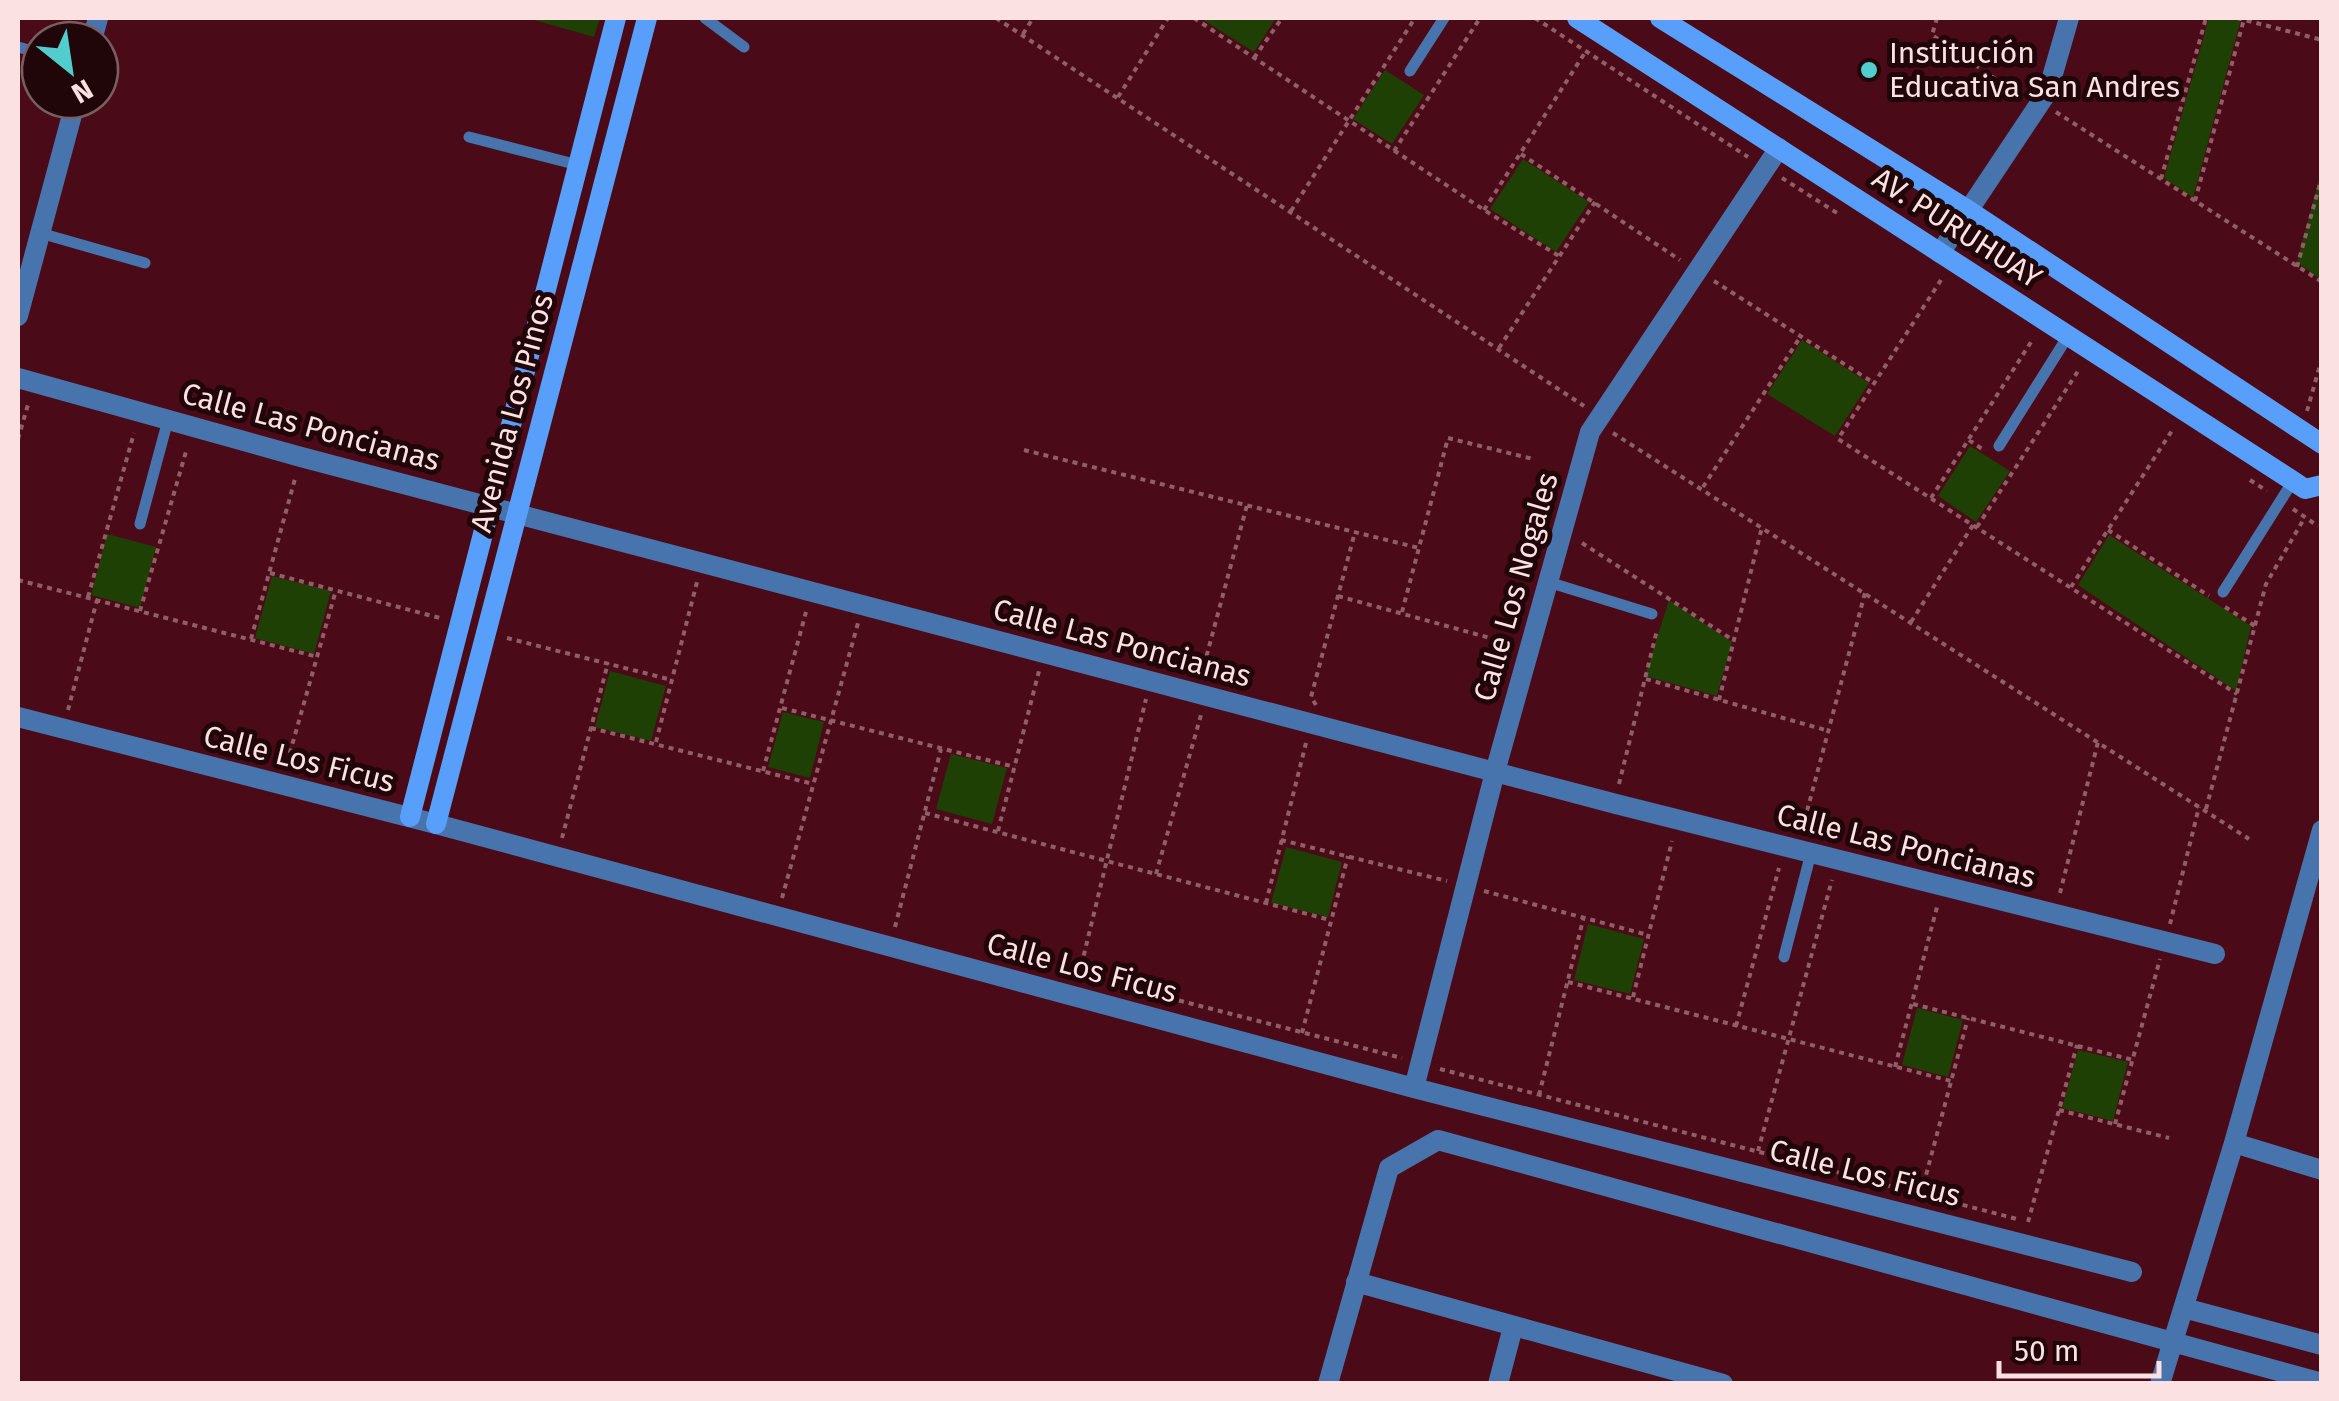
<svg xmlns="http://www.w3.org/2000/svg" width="2339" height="1401" font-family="'Fira Sans',sans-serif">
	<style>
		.green { fill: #1e4004 }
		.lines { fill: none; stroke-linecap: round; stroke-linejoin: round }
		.path { stroke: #905e67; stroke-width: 4; stroke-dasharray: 5 5; stroke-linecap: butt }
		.lane { stroke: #4874ad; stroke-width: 11 }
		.street { stroke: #4874ad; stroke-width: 20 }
		.secondary { stroke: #579ffa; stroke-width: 20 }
		.poi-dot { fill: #52cdcd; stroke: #210609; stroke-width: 4 }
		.labels { text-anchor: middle; stroke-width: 10; stroke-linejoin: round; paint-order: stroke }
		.poi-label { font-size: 30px; fill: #fbe1e2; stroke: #210609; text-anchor: start }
		.street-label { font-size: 30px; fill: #fbe1e2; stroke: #210609 }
	</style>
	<rect width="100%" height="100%" fill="#4b0a17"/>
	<!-- green -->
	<path class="green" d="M 527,18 L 600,18 L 594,37 Z
		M 1200,18 L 1276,18 L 1254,52 Z
		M 2209,18 L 2241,19 L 2193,198 L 2164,178 Z
		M 1385,70 L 1424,95 L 1392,144 L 1353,119 Z
		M 1523,159 L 1589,202 L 1556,252 L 1490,209 Z
		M 2321,172 L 2322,280 L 2321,280 L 2297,262 Z
		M 1802,340 L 1869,383 L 1835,436 L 1767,394 Z
		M 1970,446 L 2010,471 L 1976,522 L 1938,496 Z
		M 107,534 L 156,547 L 140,608 L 91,595 Z
		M 2109,535 L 2251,626 L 2236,691 L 2078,585 Z
		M 272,576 L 331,591 L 314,654 L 255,638 Z
		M 1669,600 L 1732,642 L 1717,696 L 1645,676 Z
		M 610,671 L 666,686 L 651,741 L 595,727 Z
		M 783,712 L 824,722 L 810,778 L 768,767 Z
		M 951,754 L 1007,768 L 992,824 L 936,809 Z
		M 1286,847 L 1342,862 L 1328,917 L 1271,903 Z
		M 1588,924 L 1644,939 L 1630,994 L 1574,980 Z
		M 1917,1008 L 1963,1020 L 1948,1077 L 1902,1065 Z
		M 2078,1050 L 2128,1062 L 2113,1121 L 2062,1108 Z"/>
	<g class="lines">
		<!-- path -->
		<path class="path" d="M 996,18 L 1584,406
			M 1194,18 L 1484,210 L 1559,256
			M 1535,18 L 1748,157
			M 1937,18 L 1932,35 L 2019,95
			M 2237,18 L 2322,40
			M 1023,34 L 1033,18
			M 1254,58 L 1282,18
			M 1118,97 L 1168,18
			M 2056,112 L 2322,282
			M 1394,151 L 1480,18
			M 1521,154 L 1680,260
			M 1782,178 L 1837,213
			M 2161,179 L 2206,18
			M 2195,201 L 2244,19
			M 1484,210 L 1586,51
			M 1291,211 L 1415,18
			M 2297,267 L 2322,176
			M 1941,280 L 1838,439 L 2237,694
			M 1714,281 L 1874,383
			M 1499,348 L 1595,202
			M 2307,411 L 2322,358
			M 1613,433 L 2249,839
			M 18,439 L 29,401
			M 1969,440 L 1985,451
			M 1024,450 L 1419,548
			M 2250,480 L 2267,491
			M 1703,487 L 1801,336
			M 1931,498 L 2033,339
			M 2293,509 L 2318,526
			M 1977,527 L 2080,368
			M 2108,530 L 2209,596
			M 1582,543 L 1733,640
			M 270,573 L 440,618
			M 18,580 L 318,657
			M 2071,587 L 2173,429
			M 1338,596 L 1512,644
			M 88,597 L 134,433
			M 2225,607 L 2255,626
			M 140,611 L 187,448
			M 1402,612 L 1448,438 L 1533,459
			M 1911,622 L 1973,525
			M 507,638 L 672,680
			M 251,639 L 296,475
			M 1204,674 L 1202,673 L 1247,505
			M 1646,679 L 1829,731
			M 1719,700 L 1762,527
			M 1316,705 L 1311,697 L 1355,532
			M 782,708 L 1015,767
			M 68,710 L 97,600
			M 591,728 L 813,784
			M 656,742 L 697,582
			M 287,763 L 336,590
			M 763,771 L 806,612
			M 1619,784 L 1657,630
			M 2206,809 L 2266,584 L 2305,517
			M 925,813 L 1330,920
			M 1802,830 L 1865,593
			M 998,831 L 1039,671
			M 562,838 L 608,663
			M 1281,840 L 1447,881
			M 1156,874 L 1201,715
			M 1484,891 L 1648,935
			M 2060,893 L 2098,742
			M 782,898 L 858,623
			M 1266,903 L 1306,743
			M 2170,924 L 2199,807
			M 895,927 L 941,749
			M 1079,975 L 1146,699
			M 1568,982 L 1951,1081
			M 1150,993 L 1402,1058
			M 1633,997 L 1672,841
			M 1913,1004 L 2133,1060
			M 1736,1026 L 1779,868
			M 1302,1033 L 1348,856
			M 1895,1067 L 1937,907
			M 1440,1069 L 2017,1219
			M 1539,1095 L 1584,916
			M 2059,1110 L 2169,1138
			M 2115,1124 L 2160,959
			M 1758,1151 L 1832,880
			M 1921,1194 L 1968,1018
			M 2028,1222 L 2077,1045"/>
		<!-- lane -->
		<path class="lane" d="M 705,18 L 744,47
			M 18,47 L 40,53
			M 1410,71 L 1444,18
			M 469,137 L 578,165
			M 40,233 L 145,263
			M 1999,446 L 2068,336
			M 140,524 L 168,420
			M 1548,582 L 1652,614
			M 2223,592 L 2293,481
			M 1784,957 L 1811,853"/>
		<!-- street -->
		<path class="street" d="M 92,40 L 98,18
			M 1940,253 L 2048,91 L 2069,18
			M 18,316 L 76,100
			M 18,378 L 301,457 L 1616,804 L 2215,954
			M 18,717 L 436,824 L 1414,1088 L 2132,1272
			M 1414,1088 L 1495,772 L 1590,432 L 1779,148
			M 2234,1143 L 2322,1170
			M 1356,1282 L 1723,1384
			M 2184,1308 L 2322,1345
			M 1328,1384 L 1389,1168 L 1438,1140 L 2322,1383
			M 1498,1384 L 1513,1327
			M 2160,1384 L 2234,1143 L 2322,830"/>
		<!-- secondary -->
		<path class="secondary" d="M 1577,18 L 2293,481 L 2305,489 L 2322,485
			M 1660,18 L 1968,210 L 2322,444
			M 410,817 L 616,18
			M 436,824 L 647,18"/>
	</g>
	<!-- markers -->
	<circle class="poi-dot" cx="1869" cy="70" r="10"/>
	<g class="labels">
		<!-- poi labels -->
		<g class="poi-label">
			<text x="1889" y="63">Institución<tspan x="1889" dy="34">Educativa San Andres</tspan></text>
		</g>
		<!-- street labels -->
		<g class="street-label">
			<text transform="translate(1957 228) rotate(33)" y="10">AV. PURUHUAY</text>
			<text transform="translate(512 413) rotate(-75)" y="10">Avenida Los Pinos</text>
			<text transform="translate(311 427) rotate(15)" y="10">Calle Las Poncianas</text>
			<text transform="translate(1516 587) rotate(-74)" y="10">Calle Los Nogales</text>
			<text transform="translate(1122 643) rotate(15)" y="10">Calle Las Poncianas</text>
			<text transform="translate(299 759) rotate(14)" y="10">Calle Los Ficus</text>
			<text transform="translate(1906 846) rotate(14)" y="10">Calle Las Poncianas</text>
			<text transform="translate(1082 968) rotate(15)" y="10">Calle Los Ficus</text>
			<text transform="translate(1865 1173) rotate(14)" y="10">Calle Los Ficus</text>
		</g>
	</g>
	<!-- border -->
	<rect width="2339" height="1401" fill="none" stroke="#fbe1e2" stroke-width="40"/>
	<!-- north arrow -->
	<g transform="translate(70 70) rotate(150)"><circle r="48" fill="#210609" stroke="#785e60" stroke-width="2.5"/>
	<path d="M0-8L18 38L0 25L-18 38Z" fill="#52cdcd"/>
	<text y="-15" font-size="28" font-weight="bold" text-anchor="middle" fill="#fbe1e2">N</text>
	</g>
	<!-- scale -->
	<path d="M1999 1361v15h160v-15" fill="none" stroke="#fbe1e2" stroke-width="5"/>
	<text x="2014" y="1361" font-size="30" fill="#fbe1e2" stroke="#210609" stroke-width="8" paint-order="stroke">50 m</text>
</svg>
